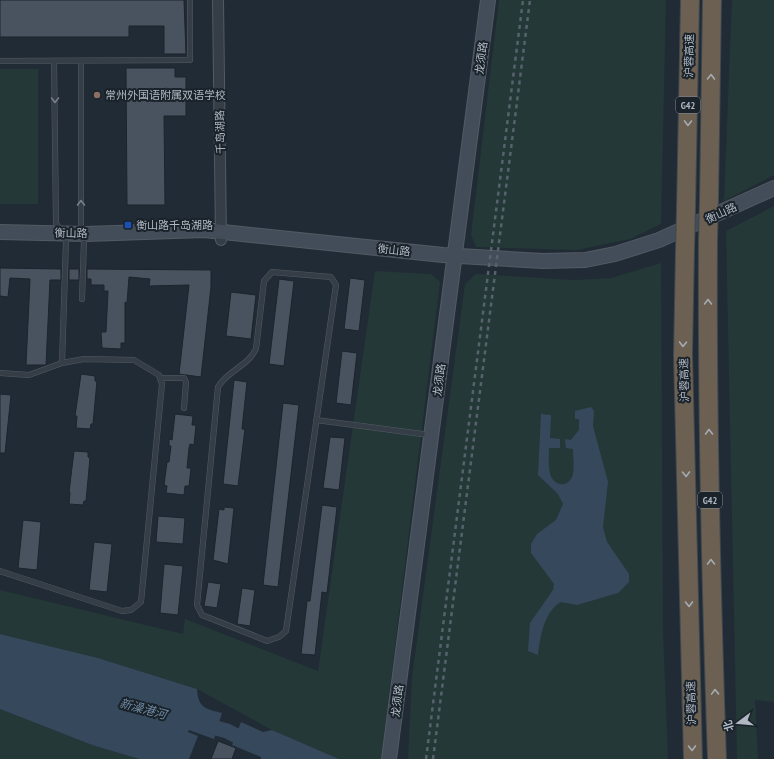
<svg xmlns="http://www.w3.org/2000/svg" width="774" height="759" font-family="'PT Sans Narrow','Noto Sans SC',sans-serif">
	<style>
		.green { fill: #243837 }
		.water { fill: #36485c }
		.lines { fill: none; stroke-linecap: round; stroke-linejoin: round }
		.river { stroke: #36485c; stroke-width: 15 }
		.building { fill: #48535f; stroke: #1c242c }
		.lane-casing { stroke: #525b64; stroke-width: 6 }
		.street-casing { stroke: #525b64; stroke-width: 12 }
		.secondary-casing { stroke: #525b64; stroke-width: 16 }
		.highway-casing { stroke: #3f4850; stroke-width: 20 }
		.lane { stroke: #353d46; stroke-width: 5 }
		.street { stroke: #353d46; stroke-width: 10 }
		.secondary { stroke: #434d59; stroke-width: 14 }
		.highway { stroke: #6b6052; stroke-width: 18 }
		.rail { stroke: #57626d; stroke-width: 2.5; stroke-dasharray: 4 4; stroke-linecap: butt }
		.highway-bridge-casing { stroke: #3f4850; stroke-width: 20; stroke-linecap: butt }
		.highway-bridge { stroke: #6b6052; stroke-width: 18 }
		.oneway { stroke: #a5abb2 }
		.oneway2 { stroke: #78818b }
		.education-dot { fill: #8d6e63; stroke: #1a222a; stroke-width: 1.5 }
		.transit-dot { fill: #1a4fb4; stroke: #1a222a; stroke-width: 1.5 }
		.labels { text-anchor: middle; stroke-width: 4; stroke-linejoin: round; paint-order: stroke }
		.shield { fill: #1a222a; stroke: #828b95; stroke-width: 1 }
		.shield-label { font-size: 10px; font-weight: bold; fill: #afb8c3 }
		.street-label { font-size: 11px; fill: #afb8c3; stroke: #1a222a }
		.poi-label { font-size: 11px; fill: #afb8c3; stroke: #1a222a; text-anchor: start }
		.water-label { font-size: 12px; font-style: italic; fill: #718ba5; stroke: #1a222a }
	</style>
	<rect width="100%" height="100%" fill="#212b35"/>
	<!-- green -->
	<path class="green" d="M 499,0 L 666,0 L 661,224 L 630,239 L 577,250 L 476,247 L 471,235 Z
		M 732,0 L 774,0 L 774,175 L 724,201 Z
		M 0,69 L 38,69 L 38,204 L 0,204 Z
		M 774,206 L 774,702 L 755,700 L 758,759 L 737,759 L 726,231 Z
		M 661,263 L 663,632 L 668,759 L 408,759 L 412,677 L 465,284 L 476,274 L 574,280 L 611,278 Z
		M 375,271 L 431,274 L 440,282 L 381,759 L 339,759 L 272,730 L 197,689 L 98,658 L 0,634 L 0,590 L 183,634 L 185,619 L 318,671 Z
		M 0,709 L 92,745 L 139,759 L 0,759 Z"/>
	<!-- water -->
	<path class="water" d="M 591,407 L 594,411 L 593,426 L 608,482 L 603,527 L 607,542 L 629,574 L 629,582 L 618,593 L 577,605 L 561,602 C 544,611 540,638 538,655 L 528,651 L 530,623 L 553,590 L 554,584 L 531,553 L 531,544 L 537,534 L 556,520 L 563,504 L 558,494 L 538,475 L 541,414 L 551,415 L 550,438 L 560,439 L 560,448 L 549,448 C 549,456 548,465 550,473 C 552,485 567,489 572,477 C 575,469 573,457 573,449 L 566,448 L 565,439 L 571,440 L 579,430 L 579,419 L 575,419 L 575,411 Z
		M 0,634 L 98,658 L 197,689 C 198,708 206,709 222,713 L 214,739 L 189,730 L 188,732 L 198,736 L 189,759 L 139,759 L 92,745 L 0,709 Z
		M 241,722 L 263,732 L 272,730 L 339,759 L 261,759 L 261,757 L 232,745 Z"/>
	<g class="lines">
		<!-- river -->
		<path class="river" d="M 198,723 L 227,731 L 282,759"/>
	</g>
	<!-- building -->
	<path class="building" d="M 0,0 L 184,0 L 186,54 L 164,54 L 164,26 L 129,26 L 129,37 L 0,37 Z
		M 126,68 L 175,68 L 175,77 L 186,77 L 186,116 L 164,116 L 165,205 L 127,205 Z
		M 0,268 L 61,269 L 61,280 L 50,280 L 46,365 L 26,365 L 30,279 L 10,278 L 8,297 L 0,296 Z
		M 69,269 L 79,269 L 79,280 L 69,280 Z
		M 87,269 L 211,270 L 211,287 L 201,377 L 179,374 L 189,285 L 149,286 L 150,279 L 129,277 L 127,303 L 125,302 L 125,343 L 121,343 L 121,349 L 102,348 L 101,332 L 106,332 L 108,291 L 104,291 L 104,285 L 91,285 L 91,279 L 87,279 Z
		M 350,278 L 365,280 L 359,331 L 344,329 Z
		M 279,279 L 294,281 L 284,366 L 269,364 Z
		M 231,292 L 256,295 L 251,339 L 226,336 Z
		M 342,351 L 357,353 L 351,405 L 336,403 Z
		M 81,374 L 95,376 L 95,381 L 97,381 L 93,424 L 91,424 L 90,429 L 76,428 L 77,416 L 75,416 Z
		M 234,380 L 247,382 L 242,429 L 245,429 L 238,486 L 223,484 Z
		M 0,394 L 11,395 L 5,453 L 0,453 Z
		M 283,403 L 299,405 L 278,587 L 263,585 Z
		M 175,414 L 193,416 L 192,425 L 196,425 L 194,445 L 190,444 L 189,448 L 187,468 L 191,468 L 189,486 L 185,486 L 184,495 L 166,493 L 167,486 L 164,485 L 167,462 L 169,462 L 171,446 L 169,446 L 169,439 L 172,440 Z
		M 330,437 L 345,438 L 339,490 L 323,488 Z
		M 74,451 L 88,452 L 88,457 L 90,458 L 86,501 L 84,501 L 83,505 L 69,504 L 70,492 L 69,492 Z
		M 322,505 L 337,507 L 327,593 L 322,592 L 315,655 L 301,654 L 307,601 L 310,601 Z
		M 224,507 L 234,508 L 228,564 L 213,560 L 219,509 L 224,510 Z
		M 158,516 L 185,518 L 183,544 L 156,542 Z
		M 23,520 L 41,522 L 37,570 L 18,568 Z
		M 94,542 L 112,544 L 107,592 L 89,590 Z
		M 164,564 L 183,566 L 178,615 L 160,613 Z
		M 208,582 L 221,584 L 217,608 L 204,606 Z
		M 242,588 L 255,590 L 250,626 L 237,624 Z
		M 218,741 L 236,748 L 232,759 L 211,759 Z"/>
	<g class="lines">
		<defs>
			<path id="lane" d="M 0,61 L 190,60 L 190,0
				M 54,61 L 56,223 L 66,241 L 62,363
				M 81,61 L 81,233 L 84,241 L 82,299
				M 272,272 L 331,277 L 336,285 L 286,631 L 279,637 L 267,641 L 202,615 L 197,605 L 218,387 C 228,370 247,367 256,349 L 264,281 Z
				M 0,373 L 29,375 L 62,363 L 84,359 L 134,360 L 159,375 L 162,384 L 141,602 L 131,610 L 122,611 L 0,571
				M 160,378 L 184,378 L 186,382 L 184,408
				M 316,420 L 430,435"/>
			<path id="street" d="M 218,0 L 221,240"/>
			<path id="secondary" d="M 0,232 L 86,234 L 204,230 L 443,255 L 543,261 L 585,260 L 615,254 L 659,240 L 774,188
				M 389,759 L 488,0"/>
			<path id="highway" d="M 709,200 L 712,0
				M 686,209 L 690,0
				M 708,241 C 707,413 711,586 717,759
				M 685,249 L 683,355 L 693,759"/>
		</defs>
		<!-- lane casing -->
		<use href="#lane" class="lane-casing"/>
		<!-- street casing -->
		<use href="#street" class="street-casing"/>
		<!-- secondary casing -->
		<use href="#secondary" class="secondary-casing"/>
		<!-- highway casing -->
		<use href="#highway" class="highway-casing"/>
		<!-- lane -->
		<use href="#lane" class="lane"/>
		<!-- street -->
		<use href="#street" class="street"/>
		<!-- secondary -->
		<use href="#secondary" class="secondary"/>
		<!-- highway -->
		<use href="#highway" class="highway"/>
		<!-- rail -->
		<path class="rail" d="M 426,759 L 523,0
			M 433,759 L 530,0"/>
		<defs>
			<path id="highway-bridge" d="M 708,241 L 709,200
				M 685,249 L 686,209"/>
		</defs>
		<!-- highway-bridge casing -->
		<use href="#highway-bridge" class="highway-bridge-casing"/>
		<!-- highway-bridge -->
		<use href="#highway-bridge" class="highway-bridge"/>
	</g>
	<!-- one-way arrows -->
	<defs><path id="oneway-chevron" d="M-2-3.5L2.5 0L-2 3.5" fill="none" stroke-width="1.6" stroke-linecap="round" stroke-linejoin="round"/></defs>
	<g class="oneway">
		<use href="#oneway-chevron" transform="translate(711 77) rotate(-89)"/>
		<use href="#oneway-chevron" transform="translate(688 123) rotate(91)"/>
		<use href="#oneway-chevron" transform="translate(708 302) rotate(-90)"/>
		<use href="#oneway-chevron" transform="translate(683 344) rotate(91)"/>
		<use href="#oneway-chevron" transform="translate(709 432) rotate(-91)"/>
		<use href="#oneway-chevron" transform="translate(686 474) rotate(89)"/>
		<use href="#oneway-chevron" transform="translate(711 562) rotate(-91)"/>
		<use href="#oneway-chevron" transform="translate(689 604) rotate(89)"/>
		<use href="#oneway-chevron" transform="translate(715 692) rotate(-92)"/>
		<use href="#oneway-chevron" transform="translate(692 748) rotate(89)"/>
	</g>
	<g class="oneway2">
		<use href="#oneway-chevron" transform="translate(55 100) rotate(90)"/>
		<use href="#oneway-chevron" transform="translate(81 203) rotate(-90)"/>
	</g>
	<!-- markers -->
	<circle class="education-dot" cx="97" cy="95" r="4"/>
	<rect class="transit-dot" x="124" y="221" width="8" height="8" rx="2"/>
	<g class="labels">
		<!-- shield labels -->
		<g class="shield">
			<rect x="676" y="97" width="24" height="16" rx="3"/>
			<rect x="698" y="492" width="24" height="16" rx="3"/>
		</g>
		<g class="shield-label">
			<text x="688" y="109">G42</text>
			<text x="710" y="504">G42</text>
		</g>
		<!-- street labels -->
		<g class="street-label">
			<text transform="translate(689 56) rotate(-89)" y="4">沪蓉高速</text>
			<text transform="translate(481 58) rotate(-83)" y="4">龙须路</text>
			<text transform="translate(220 132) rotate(-91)" y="4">千岛湖路</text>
			<text transform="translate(721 213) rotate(-25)" y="4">衡山路</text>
			<text transform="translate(71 233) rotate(1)" y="4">衡山路</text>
			<text transform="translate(394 250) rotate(6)" y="4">衡山路</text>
			<text transform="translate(439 380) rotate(-83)" y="4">龙须路</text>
			<text transform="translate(684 380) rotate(-91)" y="4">沪蓉高速</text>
			<text transform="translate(397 701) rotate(-83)" y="4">龙须路</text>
			<text transform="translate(691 703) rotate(-91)" y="4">沪蓉高速</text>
		</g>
		<!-- poi labels -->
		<g class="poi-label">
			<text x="105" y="99">常州外国语附属双语学校</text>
			<text x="136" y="229">衡山路千岛湖路</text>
		</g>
		<!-- water labels -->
		<g class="water-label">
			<text transform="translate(143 709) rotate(15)" y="4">新澡港河</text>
		</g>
	</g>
	<!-- north arrow -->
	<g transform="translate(738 723) rotate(254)" stroke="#1a222a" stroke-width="3" paint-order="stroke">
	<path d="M0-3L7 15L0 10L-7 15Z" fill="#afb8c3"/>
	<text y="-6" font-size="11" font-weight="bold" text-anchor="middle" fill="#afb8c3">北</text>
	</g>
</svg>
